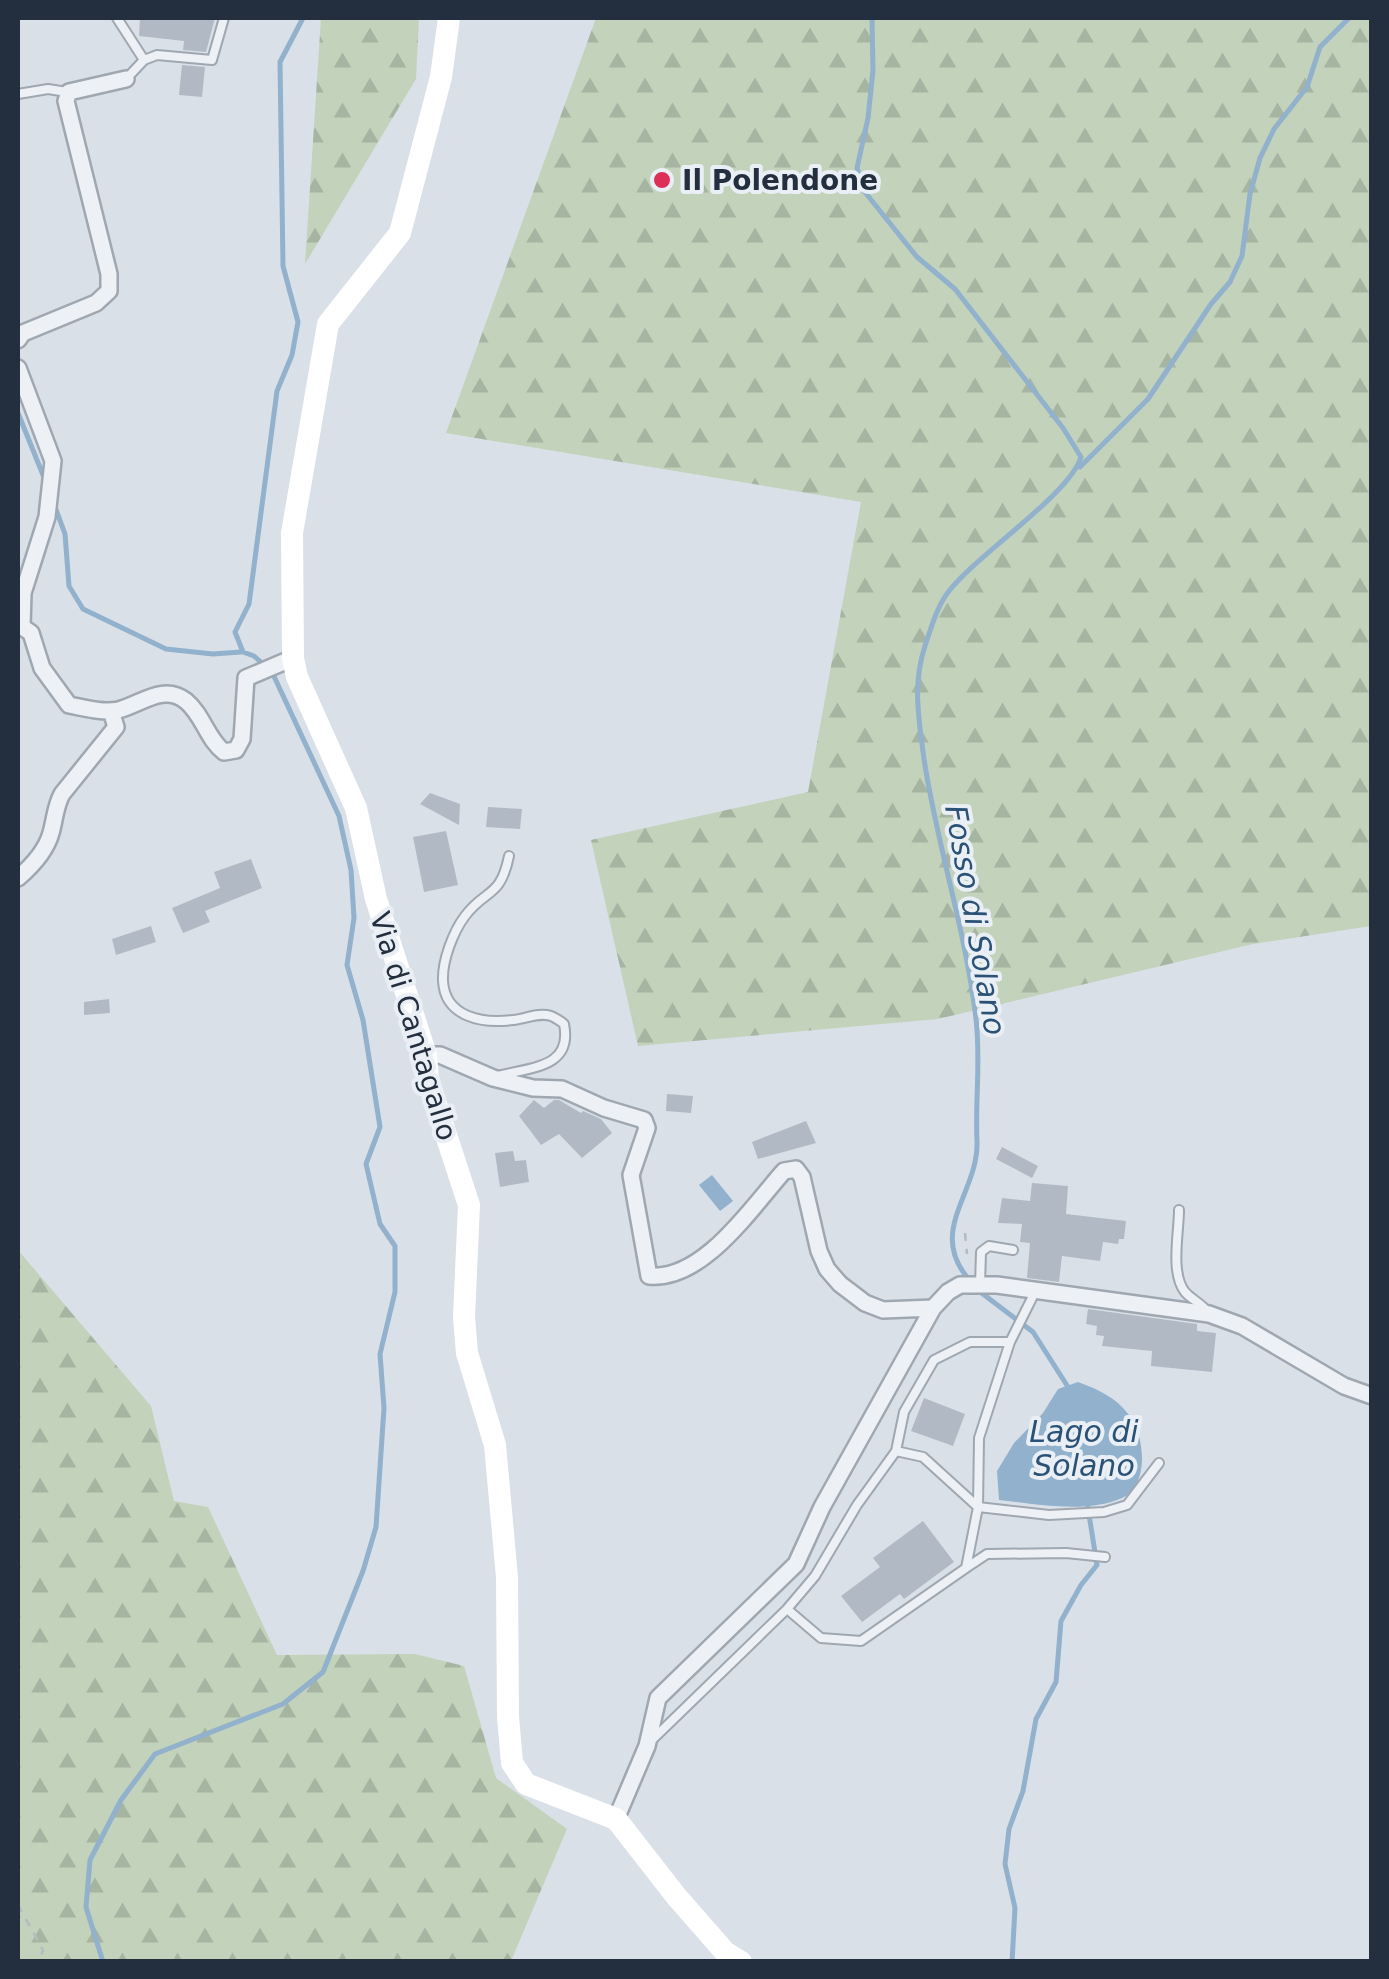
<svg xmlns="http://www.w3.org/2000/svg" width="1389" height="1979" font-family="'DejaVu Sans',sans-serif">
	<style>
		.forest { fill: url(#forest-firs) }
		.water { fill: #91b1cc }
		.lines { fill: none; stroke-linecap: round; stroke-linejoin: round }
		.stream { stroke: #91b1cc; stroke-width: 5 }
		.building { fill: #b1bac4 }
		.lane-casing { stroke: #9fa7b1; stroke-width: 12 }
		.street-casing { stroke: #9fa7b1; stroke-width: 20 }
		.path { stroke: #b4bbc2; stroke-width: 2.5; stroke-dasharray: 8 8; stroke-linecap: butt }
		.lane { stroke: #edf1f5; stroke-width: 8 }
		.street { stroke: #edf1f5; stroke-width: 15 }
		.secondary { stroke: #fff; stroke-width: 22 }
		.poi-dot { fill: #dc3056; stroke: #eaeff5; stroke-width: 4 }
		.labels { text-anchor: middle; stroke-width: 8; stroke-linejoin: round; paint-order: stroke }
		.poi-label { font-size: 28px; font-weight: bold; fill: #232f3e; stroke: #eaeff5; text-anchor: start }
		.street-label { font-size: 28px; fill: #232f3e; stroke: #eaeff5 }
		.water-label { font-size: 30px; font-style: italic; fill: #2a5176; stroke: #eaeff5 }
	</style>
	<defs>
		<pattern id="forest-firs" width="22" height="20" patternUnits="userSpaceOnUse" patternTransform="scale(2.5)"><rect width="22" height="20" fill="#c2d2bb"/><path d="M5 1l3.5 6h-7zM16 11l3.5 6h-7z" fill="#a6b5a2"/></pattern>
	</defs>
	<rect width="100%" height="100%" fill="#dae0e7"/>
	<!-- forest -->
	<path class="forest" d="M 321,18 L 419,18 L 416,79 L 305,264 Z
		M 596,18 L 1371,18 L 1371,926 L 1253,944 L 938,1019 L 638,1046 L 591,840 L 808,792 L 861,502 L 446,433 Z
		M 18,1250 L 151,1406 L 174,1501 L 208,1507 L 277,1655 L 415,1654 L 464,1666 L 496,1778 L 567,1829 L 511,1961 L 18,1961 Z"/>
	<!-- water -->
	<path class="water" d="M 712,1175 L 733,1201 L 720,1211 L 699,1185 Z
		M 1078,1382 C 1097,1389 1116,1397 1129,1415 C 1145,1435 1150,1486 1122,1498 C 1086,1514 1036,1504 999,1500 L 997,1471 L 1014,1443 L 1043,1413 L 1058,1389 Z"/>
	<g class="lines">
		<!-- stream -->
		<path class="stream" d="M 872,18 L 873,70 L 868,118 L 857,168 L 864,191 L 917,257 L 955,289 L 1063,428 L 1081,457 C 1070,494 979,553 949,591 C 937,606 931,628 925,646 C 912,685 919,720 924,759 C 937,846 966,931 976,1019 C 981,1059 975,1101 977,1141 C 979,1194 924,1232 972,1283
			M 18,413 L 45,480
			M 1080,467 L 1148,399 L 1211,304 L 1230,282 L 1242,256 L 1250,194 L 1260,158 L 1274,129 L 1307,87 L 1320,47 L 1349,18
			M 54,504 L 65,534 L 69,586 L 83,609 L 166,649 L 213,654 L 241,652
			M 979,1291 L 1033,1332 L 1068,1387
			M 103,1962 L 86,1907 L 90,1860 L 121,1800 L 155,1754 L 283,1704 L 323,1672 L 363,1571 L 376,1527 L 384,1408 L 380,1354 L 395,1292 L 395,1246 L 380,1224 L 366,1164 L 380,1127 L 363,1020 L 347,965 L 354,918 L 351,870 L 339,816 L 272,672 L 254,656 L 243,652 L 235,632 L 249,604 L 277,391 L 292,355 L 298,322 L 283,266 L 280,62 L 303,18
			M 1012,1962 L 1015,1908 L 1005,1864 L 1009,1829 L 1023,1791 L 1036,1719 L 1056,1682 L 1061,1621 L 1081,1585 L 1097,1565 L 1087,1502"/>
	</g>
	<!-- building -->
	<path class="building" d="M 140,18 L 215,18 L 206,52 L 183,50 L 184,41 L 139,36 Z
		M 182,65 L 205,67 L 202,97 L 179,95 Z
		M 430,793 L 460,804 L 459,825 L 420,804 Z
		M 488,807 L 522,809 L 520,829 L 486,827 Z
		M 446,831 L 458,885 L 424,892 L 413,837 Z
		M 251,859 L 262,888 L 205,911 L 210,922 L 183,933 L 172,908 L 220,888 L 214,872 Z
		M 151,926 L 156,942 L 116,955 L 112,939 Z
		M 109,999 L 110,1013 L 84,1015 L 84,1002 Z
		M 667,1094 L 693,1096 L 691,1113 L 666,1111 Z
		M 534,1100 L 544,1108 L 554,1100 L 559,1100 L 581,1113 L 583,1111 L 601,1119 L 612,1133 L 582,1158 L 559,1134 L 541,1145 L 519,1116 Z
		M 806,1121 L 816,1143 L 758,1159 L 752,1142 Z
		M 1002,1147 L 1038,1166 L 1032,1178 L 996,1159 Z
		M 513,1151 L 515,1161 L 526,1160 L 529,1182 L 500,1187 L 495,1153 Z
		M 1032,1183 L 1068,1186 L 1066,1214 L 1126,1221 L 1124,1239 L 1119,1239 L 1118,1244 L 1103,1242 L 1100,1261 L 1062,1256 L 1059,1282 L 1027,1278 L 1030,1243 L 1020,1242 L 1022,1224 L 998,1223 L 1002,1198 L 1030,1201 Z
		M 1088,1309 L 1197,1324 L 1197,1331 L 1216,1333 L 1212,1372 L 1151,1366 L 1152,1351 L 1102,1346 L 1104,1336 L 1096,1335 L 1097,1326 L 1086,1324 Z
		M 924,1398 L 965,1414 L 953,1446 L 911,1431 Z
		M 923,1521 L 954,1562 L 904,1599 L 900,1594 L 862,1622 L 841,1596 L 880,1567 L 873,1558 Z"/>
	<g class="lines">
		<defs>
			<path id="lane" d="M 117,18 L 144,60 L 126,79
				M 144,60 L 157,55 L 212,60 L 224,18
				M 18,94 L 48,89 L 67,92
				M 498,1076 C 531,1067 573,1068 564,1024 C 562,1022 554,1017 551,1016 C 538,1012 526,1019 513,1020 C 482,1024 445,1017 443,981 C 442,961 453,932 465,916 C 486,888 500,899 509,856
				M 1179,1210 C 1179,1233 1170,1273 1185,1292 C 1192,1300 1202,1303 1209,1314
				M 980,1285 L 981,1252 L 989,1246 L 1013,1250
				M 896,1451 L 923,1457 L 978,1507 L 1049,1515 L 1104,1512 L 1127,1505 L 1159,1463
				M 966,1568 L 987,1554 L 1066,1553 L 1105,1557
				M 787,1609 L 821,1638 L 861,1641 L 966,1568 L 978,1507 L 979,1438 L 1010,1342 L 1036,1290
				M 652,1740 L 787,1609 L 815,1576 L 857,1505 L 896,1451 L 904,1412 L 934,1360 L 970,1342 L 1010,1342"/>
			<path id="street" d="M 18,340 L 23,333 L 96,303 L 109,291 L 109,274 L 66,101 L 69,92 L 126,79
				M 18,368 L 53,461 L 47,517 L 23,593 L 22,627
				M 18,624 L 31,633 L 42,668 L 69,705 C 85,708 102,713 118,710 C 140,705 163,683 186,701 C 203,715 207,739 224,752 L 236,750 L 242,739 L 246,678 L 293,658
				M 18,878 C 32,866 46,851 51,833 C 55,819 55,807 62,794 L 116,727 L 111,711
				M 426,1055 L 440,1055 L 493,1078 L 533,1088 L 562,1089 L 604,1108 L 644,1120 L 647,1128 L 631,1175 L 649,1276 C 703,1281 751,1208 784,1171 L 796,1169 L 802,1177 L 819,1251 L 827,1269 L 840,1284 L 865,1303 L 883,1310 L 933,1308
				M 616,1819 L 647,1746 L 658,1698 L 796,1564 L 822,1507 L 933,1308 L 948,1292 L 960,1285 L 997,1285 L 1209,1314 L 1242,1326 L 1344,1386 L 1372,1396"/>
		</defs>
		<!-- lane casing -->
		<use href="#lane" class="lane-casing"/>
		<!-- street casing -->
		<use href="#street" class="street-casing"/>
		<!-- path -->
		<path class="path" d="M 965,1233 L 967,1254
			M 18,1905 L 43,1950 L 39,1962"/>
		<!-- lane -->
		<use href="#lane" class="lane"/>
		<!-- street -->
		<use href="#street" class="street"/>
		<!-- secondary -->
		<path class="secondary" d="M 449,18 L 441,77 L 400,233 L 328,324 L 292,533 L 293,658 L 297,677 L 356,808 L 376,899 L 426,1055 L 428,1080 L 469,1205 L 464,1317 L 467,1353 L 495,1445 L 507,1577 L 508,1717 L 512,1763 L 526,1784 L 616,1819 L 676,1896 L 725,1952 L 741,1962"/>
	</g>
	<!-- markers -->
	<circle class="poi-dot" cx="662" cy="180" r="10"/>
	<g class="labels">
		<!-- poi labels -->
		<g class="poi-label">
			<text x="682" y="190">Il Polendone</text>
		</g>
		<!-- street labels -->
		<g class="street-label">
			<text transform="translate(414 1026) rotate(73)" y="10">Via di Cantagallo</text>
		</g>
		<!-- water labels -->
		<g class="water-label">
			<text transform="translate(975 920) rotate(80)" y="10">Fosso di Solano</text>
			<text x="1084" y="1442">Lago di<tspan x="1084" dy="34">Solano</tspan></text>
		</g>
	</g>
	<!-- border -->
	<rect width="1389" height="1979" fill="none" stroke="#232f3e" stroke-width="40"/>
</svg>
